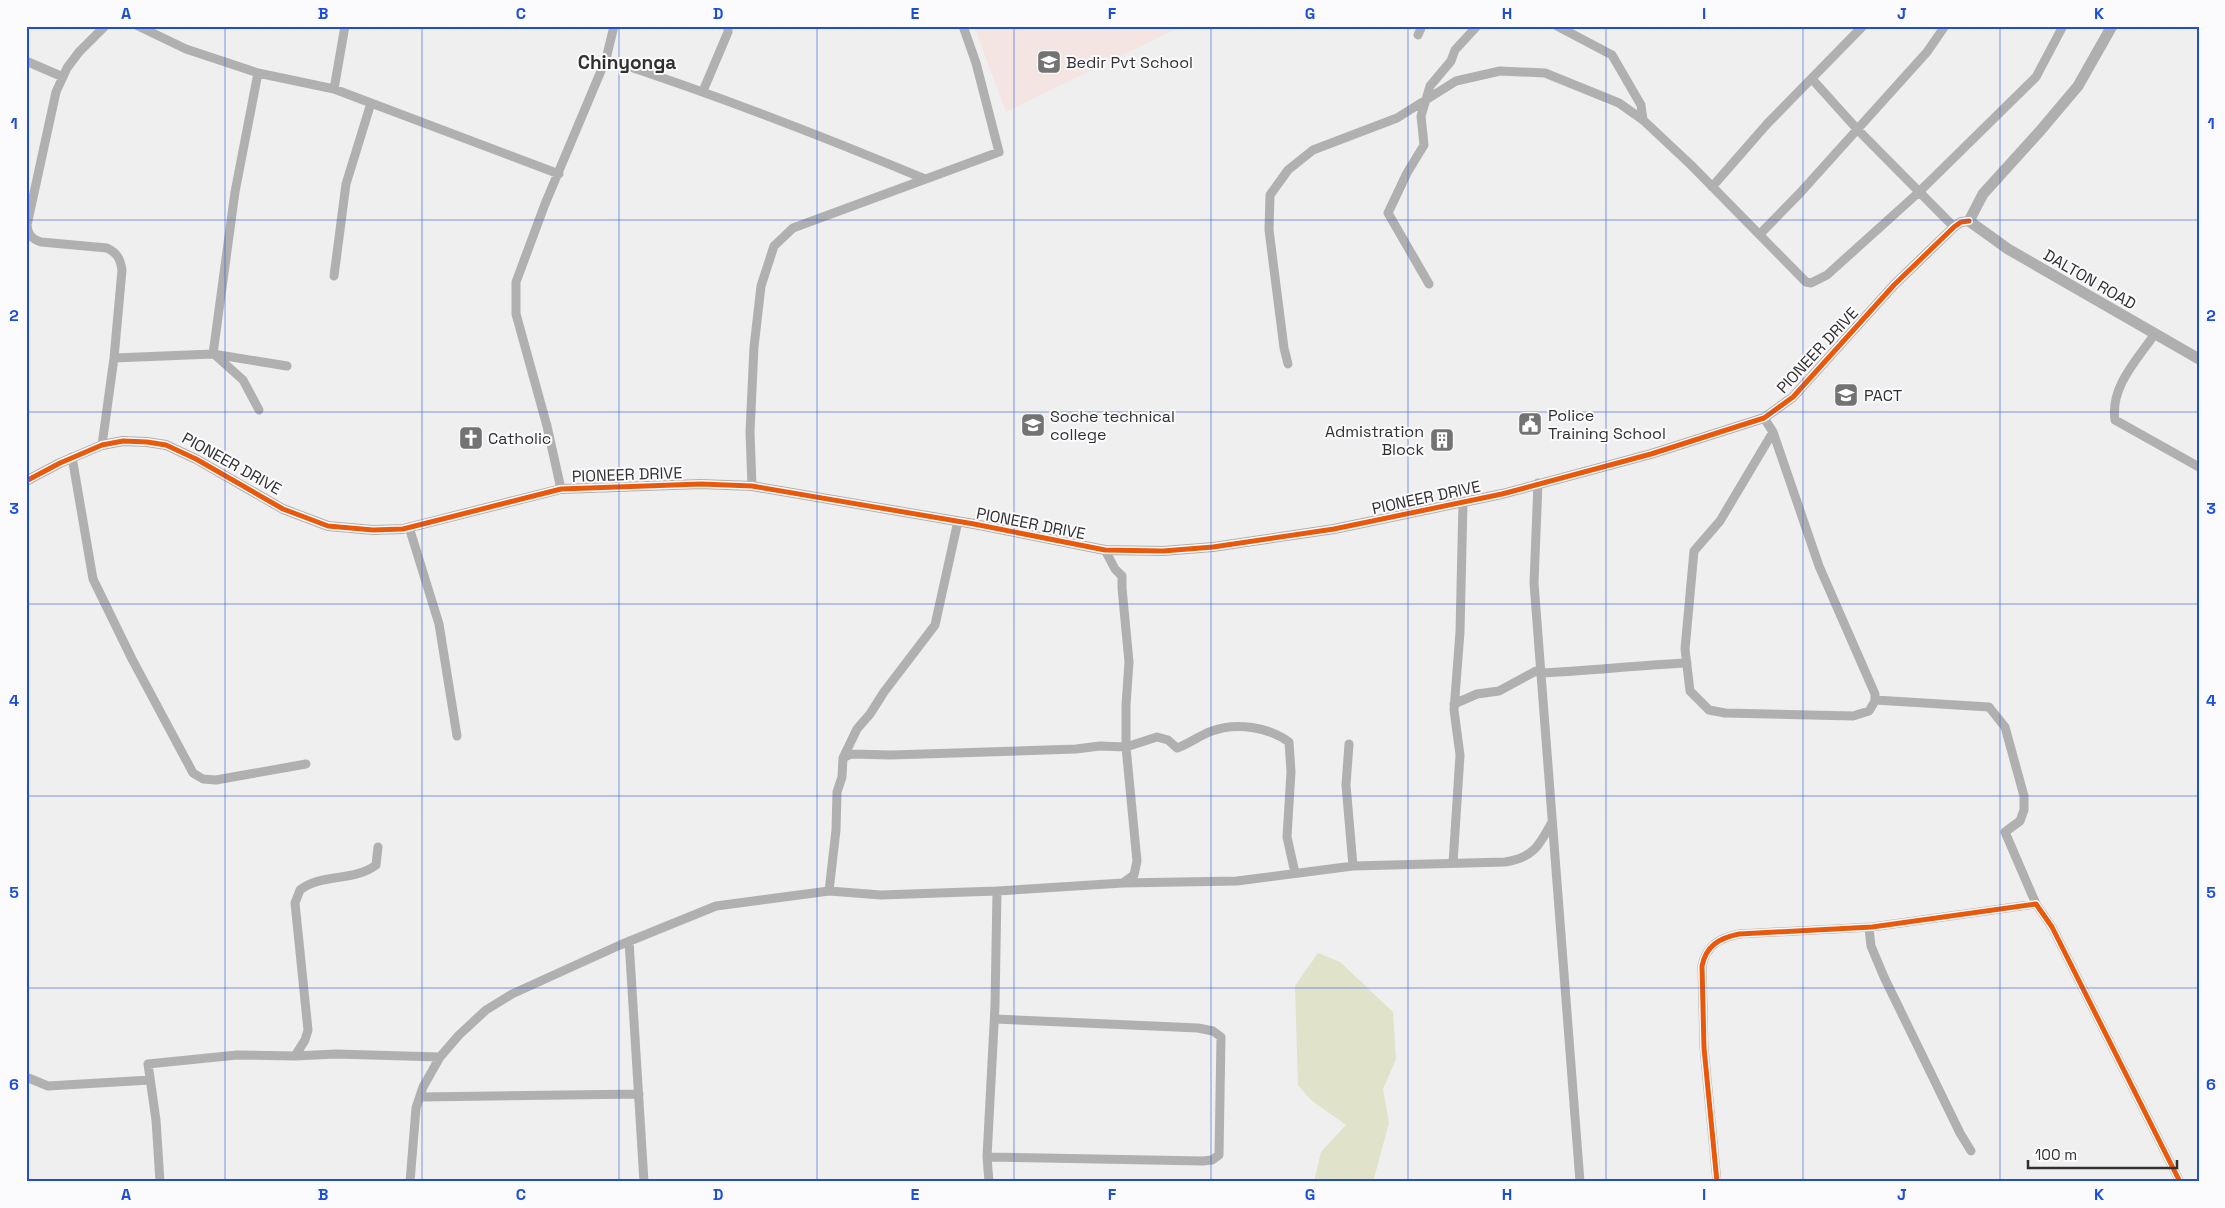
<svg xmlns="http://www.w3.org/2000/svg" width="2225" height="1208" font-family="'Space Grotesk',sans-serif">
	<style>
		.education { fill: #f4e5e3 }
		.green { fill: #e0e2ca }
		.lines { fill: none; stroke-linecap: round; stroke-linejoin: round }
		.minor { stroke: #b1b0b0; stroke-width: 9 }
		.tertiary { stroke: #b1b0b0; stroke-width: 10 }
		.secondary { stroke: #b0afaf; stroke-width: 11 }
		.cycleway-casing { stroke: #fbfbfe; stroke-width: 8 }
		.cycleway { stroke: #e8590c; stroke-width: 5 }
		.grid { fill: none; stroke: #1d4ed8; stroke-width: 1; stroke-opacity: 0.55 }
		.labels { text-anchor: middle; stroke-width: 4; stroke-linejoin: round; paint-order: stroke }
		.poi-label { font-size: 16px; fill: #303031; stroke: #fbfbfe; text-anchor: start }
		.street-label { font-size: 16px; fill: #303031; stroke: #fbfbfe }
		.quarter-label { font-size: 19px; font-weight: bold; fill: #303031; stroke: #fbfbfe }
		.neatline { fill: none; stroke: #1d4ed8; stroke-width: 2 }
		.grid-label { font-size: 16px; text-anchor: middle; font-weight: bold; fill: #1d4ed8 }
	</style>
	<rect width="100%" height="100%" fill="#efefef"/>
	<!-- education -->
	<path class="education" d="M 974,26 L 1182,26 L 1006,112 Z"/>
	<!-- green -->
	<path class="green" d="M 1318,953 L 1340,962 L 1393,1012 L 1396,1059 L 1383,1089 L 1389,1123 L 1373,1182 L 1314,1182 L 1321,1152 L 1346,1125 L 1311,1100 L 1298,1085 L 1295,986 Z"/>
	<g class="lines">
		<!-- minor -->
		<path class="minor" d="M 138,26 L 186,49 L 258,73 L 334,89 L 559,174
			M 1557,26 L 1612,55 L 1641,105 L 1643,120 L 1691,165 L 1806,282 L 1811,283 L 1827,275 L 1918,193 L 2036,77 L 2063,26
			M 1418,35 L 1422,26
			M 606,59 C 714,94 820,135 925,179
			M 26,61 L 63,77
			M 1812,79 L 1857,129 L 1954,227
			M 334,89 L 345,26
			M 703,91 L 728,32 L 728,26
			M 1712,187 L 1767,124 L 1863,26
			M 1760,234 L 1800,193 L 1927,52 L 1945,26
			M 334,276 L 346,184 L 371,103
			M 1429,284 L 1388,213 L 1407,173 L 1424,145 L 1421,116 L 1430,86 L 1451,61 L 1455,50 L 1477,26
			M 2154,335 C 2137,360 2110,387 2115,420 L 2199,467
			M 213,354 L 235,192 L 258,73
			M 214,354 L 243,380 L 259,410
			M 114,358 L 213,354 L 287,366
			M 1288,364 L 1284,348 L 1269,230 L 1270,195 L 1288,170 L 1313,150 L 1397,118 L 1456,81 L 1500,71 L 1545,73 L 1619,103 L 1643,120
			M 1764,418 L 1773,432 L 1819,566 L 1875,694 L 1875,701 L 1869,711 L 1853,716 L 1725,713 L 1709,710 L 1690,691 L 1685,649 L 1694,551 L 1720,521 L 1773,432
			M 102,445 L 114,358 L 122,270 C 120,258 117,253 107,248 L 41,242 C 32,239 28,235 27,225 L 56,92 L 67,68 L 79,52 L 105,26
			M 72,457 L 93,579 L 132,659 L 193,773 L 203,779 L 216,780 L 306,764
			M 1538,483 L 1534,583 L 1580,1182
			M 752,486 L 750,432 L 754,347 L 761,286 L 774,246 L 793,228 L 999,152 L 976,63 L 963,26
			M 561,489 L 547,426 L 516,314 L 516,282 L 545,204 L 606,59 L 614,26
			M 409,527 L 439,624 L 457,736
			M 1105,550 L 1115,569 L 1122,576 L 1122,588 L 1129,662 L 1126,705 L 1126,747 L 1137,861 L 1134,875 L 1123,883
			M 1875,700 L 1989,707 L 2005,727 L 2024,796 L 2024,810 L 2020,821 L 2005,832 L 2036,904
			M 1454,704 L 1477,694 L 1499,691 L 1536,671 L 1541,673 C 1590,671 1638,665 1687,663
			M 1349,744 L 1346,785 L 1353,866
			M 843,758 L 857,729 L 870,714 L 884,692 L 935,625 L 958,521
			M 378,847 L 376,865 C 354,882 321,873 300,890 L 295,903 L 308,1030 L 305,1040 L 295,1056 L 336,1054 L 440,1057
			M 1453,863 L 1460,755 L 1454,710 L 1460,632 L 1463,502
			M 829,891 L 836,830 L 837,792 L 842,777 L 843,758 L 851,754 L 891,755 L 1076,749 L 1100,746 L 1126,747 L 1157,737 L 1168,740 L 1177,748 C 1189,744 1200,735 1212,731 C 1236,722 1269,727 1289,742 L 1291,772 L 1287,837 L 1295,873
			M 1869,928 L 1871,946 L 1884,977 L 1960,1133 L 1971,1151
			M 629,941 L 644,1182
			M 26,1077 L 48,1086 L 150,1080
			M 420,1097 L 639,1094
			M 987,1157 L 1203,1161 L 1212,1160 L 1219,1155 L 1221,1037 L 1213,1031 L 1198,1028 L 995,1019
			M 160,1182 L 156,1120 L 148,1064 L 237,1055 L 295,1056
			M 410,1182 L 416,1108 L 423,1087 L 440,1057 L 459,1035 L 486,1010 L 512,994 L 620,945 L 716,906 L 829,891 L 881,895 L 997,891
			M 989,1182 L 987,1157 L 995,1006 L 997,891 L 1123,883 L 1237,881 L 1353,866 L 1505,862 C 1533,858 1539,846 1552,822
			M 1717,1182 L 1704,1048 L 1702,966 C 1706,946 1719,938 1739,934 L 1872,927 L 2036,904 L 2052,927 L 2180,1182"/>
		<!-- tertiary -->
		<path class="tertiary" d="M 26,481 L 60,463 L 102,445 L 123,441 L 147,442 L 166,445 L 196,459 L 283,509 L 328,526 L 373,530 L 403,529 L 561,489 L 701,484 L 752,486 L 974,524 L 1105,550 L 1163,551 L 1213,547 L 1334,529 L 1502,494 L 1651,454 L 1764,418 L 1793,397 L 1894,285 L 1954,227 L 1961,222 L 1969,221"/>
		<!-- secondary -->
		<path class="secondary" d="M 2112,26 L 2078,86 L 2040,131 L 1983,194 L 1969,221 L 2008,249 L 2199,359"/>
		<defs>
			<path id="cycleway" d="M 26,481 L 60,463 L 102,445 L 123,441 L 147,442 L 166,445 L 196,459 L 283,509 L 328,526 L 373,530 L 403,529 L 561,489 L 701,484 L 752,486 L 974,524 L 1105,550 L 1163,551 L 1213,547 L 1334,529 L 1502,494 L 1651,454 L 1764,418 L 1793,397 L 1894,285 L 1954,227 L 1961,222 L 1969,221
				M 1717,1182 L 1704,1048 L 1702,966 C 1706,946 1719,938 1739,934 L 1872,927 L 2036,904 L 2052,927 L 2180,1182"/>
		</defs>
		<!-- cycleway casing -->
		<use href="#cycleway" class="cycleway-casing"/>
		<!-- cycleway -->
		<use href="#cycleway" class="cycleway"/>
	</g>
	<!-- grid -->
	<path class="grid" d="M 225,26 L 225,1182M 422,26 L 422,1182M 619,26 L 619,1182M 817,26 L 817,1182M 1014,26 L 1014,1182M 1211,26 L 1211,1182M 1408,26 L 1408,1182M 1606,26 L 1606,1182M 1803,26 L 1803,1182M 2000,26 L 2000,1182M 26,220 L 2199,220M 26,412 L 2199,412M 26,604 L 2199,604M 26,796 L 2199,796M 26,988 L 2199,988"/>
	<!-- icons -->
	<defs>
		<symbol id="school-square" viewBox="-11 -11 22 22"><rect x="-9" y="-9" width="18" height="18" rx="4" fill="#737374" stroke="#fbfbfe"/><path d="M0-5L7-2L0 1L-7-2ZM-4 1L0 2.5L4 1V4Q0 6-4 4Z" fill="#fff"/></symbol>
		<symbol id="civic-square" viewBox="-11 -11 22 22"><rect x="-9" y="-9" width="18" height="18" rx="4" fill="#737374" stroke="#fbfbfe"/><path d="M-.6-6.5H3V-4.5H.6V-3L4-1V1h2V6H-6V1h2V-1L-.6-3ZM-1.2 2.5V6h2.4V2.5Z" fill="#fff"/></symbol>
		<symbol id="university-square" viewBox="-11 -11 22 22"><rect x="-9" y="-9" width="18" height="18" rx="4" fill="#737374" stroke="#fbfbfe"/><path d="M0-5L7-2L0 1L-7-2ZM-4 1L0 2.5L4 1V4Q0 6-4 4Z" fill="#fff"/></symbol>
		<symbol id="church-square" viewBox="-11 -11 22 22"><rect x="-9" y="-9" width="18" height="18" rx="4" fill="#737374" stroke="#fbfbfe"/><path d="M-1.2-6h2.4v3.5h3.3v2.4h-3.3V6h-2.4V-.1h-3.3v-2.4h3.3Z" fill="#fff"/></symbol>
		<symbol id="building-square" viewBox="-11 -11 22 22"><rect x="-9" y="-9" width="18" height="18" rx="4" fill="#737374" stroke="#fbfbfe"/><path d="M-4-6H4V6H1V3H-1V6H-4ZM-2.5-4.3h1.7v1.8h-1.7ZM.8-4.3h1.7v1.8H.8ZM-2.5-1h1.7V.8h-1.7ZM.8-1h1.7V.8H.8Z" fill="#fff"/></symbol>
	</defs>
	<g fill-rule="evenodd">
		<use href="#school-square" x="1035" y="48" width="28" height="28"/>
		<use href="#school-square" x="1832" y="381" width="28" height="28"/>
		<use href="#civic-square" x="1516" y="410" width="28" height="28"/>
		<use href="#university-square" x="1019" y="411" width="28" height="28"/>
		<use href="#church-square" x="457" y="424" width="28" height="28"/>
		<use href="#building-square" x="1428" y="426" width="28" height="28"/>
	</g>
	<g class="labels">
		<!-- poi labels -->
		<g class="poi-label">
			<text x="1066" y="68">Bedir Pvt School</text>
			<text x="1864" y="401">PACT</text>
			<text x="1548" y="421">Police<tspan x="1548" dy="18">Training School</tspan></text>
			<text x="1050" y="422">Soche technical<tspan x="1050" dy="18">college</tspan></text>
			<text x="1424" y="437" text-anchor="end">Admistration<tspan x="1424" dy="18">Block</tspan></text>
			<text x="488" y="444">Catholic</text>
		</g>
		<!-- street labels -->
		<g class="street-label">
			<text transform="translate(2090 279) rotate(30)" y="6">DALTON ROAD</text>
			<text transform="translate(1817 350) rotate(-47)" y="6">PIONEER DRIVE</text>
			<text transform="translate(232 463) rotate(29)" y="6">PIONEER DRIVE</text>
			<text transform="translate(627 474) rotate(-2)" y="6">PIONEER DRIVE</text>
			<text transform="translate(1426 497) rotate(-12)" y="6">PIONEER DRIVE</text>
			<text transform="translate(1031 523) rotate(11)" y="6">PIONEER DRIVE</text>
		</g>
		<!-- quarter labels -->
		<g class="quarter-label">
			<text x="627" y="69">Chinyonga</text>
		</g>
	</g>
	<!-- border -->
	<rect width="2225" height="1208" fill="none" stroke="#fbfbfe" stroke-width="55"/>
	<!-- scale -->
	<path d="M2028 1160v8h149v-8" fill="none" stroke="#303031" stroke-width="2.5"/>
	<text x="2035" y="1160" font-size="15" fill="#303031" stroke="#fbfbfe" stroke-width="4" paint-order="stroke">100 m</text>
	<rect x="28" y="28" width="2170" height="1152" class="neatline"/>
	<g class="grid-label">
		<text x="126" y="19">A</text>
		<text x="323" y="19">B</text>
		<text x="521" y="19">C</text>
		<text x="718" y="19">D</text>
		<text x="915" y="19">E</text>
		<text x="1112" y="19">F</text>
		<text x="1310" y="19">G</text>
		<text x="1507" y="19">H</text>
		<text x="1704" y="19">I</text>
		<text x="1902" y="19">J</text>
		<text x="2099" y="19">K</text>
		<text x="14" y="129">1</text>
		<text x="2211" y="129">1</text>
		<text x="14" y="321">2</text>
		<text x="2211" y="321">2</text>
		<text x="14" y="514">3</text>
		<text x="2211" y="514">3</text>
		<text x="14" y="706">4</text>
		<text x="2211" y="706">4</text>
		<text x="14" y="898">5</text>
		<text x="2211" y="898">5</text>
		<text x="14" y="1090">6</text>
		<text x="2211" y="1090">6</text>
		<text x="126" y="1200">A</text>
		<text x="323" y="1200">B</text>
		<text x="521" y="1200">C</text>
		<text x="718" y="1200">D</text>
		<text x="915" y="1200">E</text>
		<text x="1112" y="1200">F</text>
		<text x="1310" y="1200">G</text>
		<text x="1507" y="1200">H</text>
		<text x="1704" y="1200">I</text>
		<text x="1902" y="1200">J</text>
		<text x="2099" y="1200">K</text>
	</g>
</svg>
